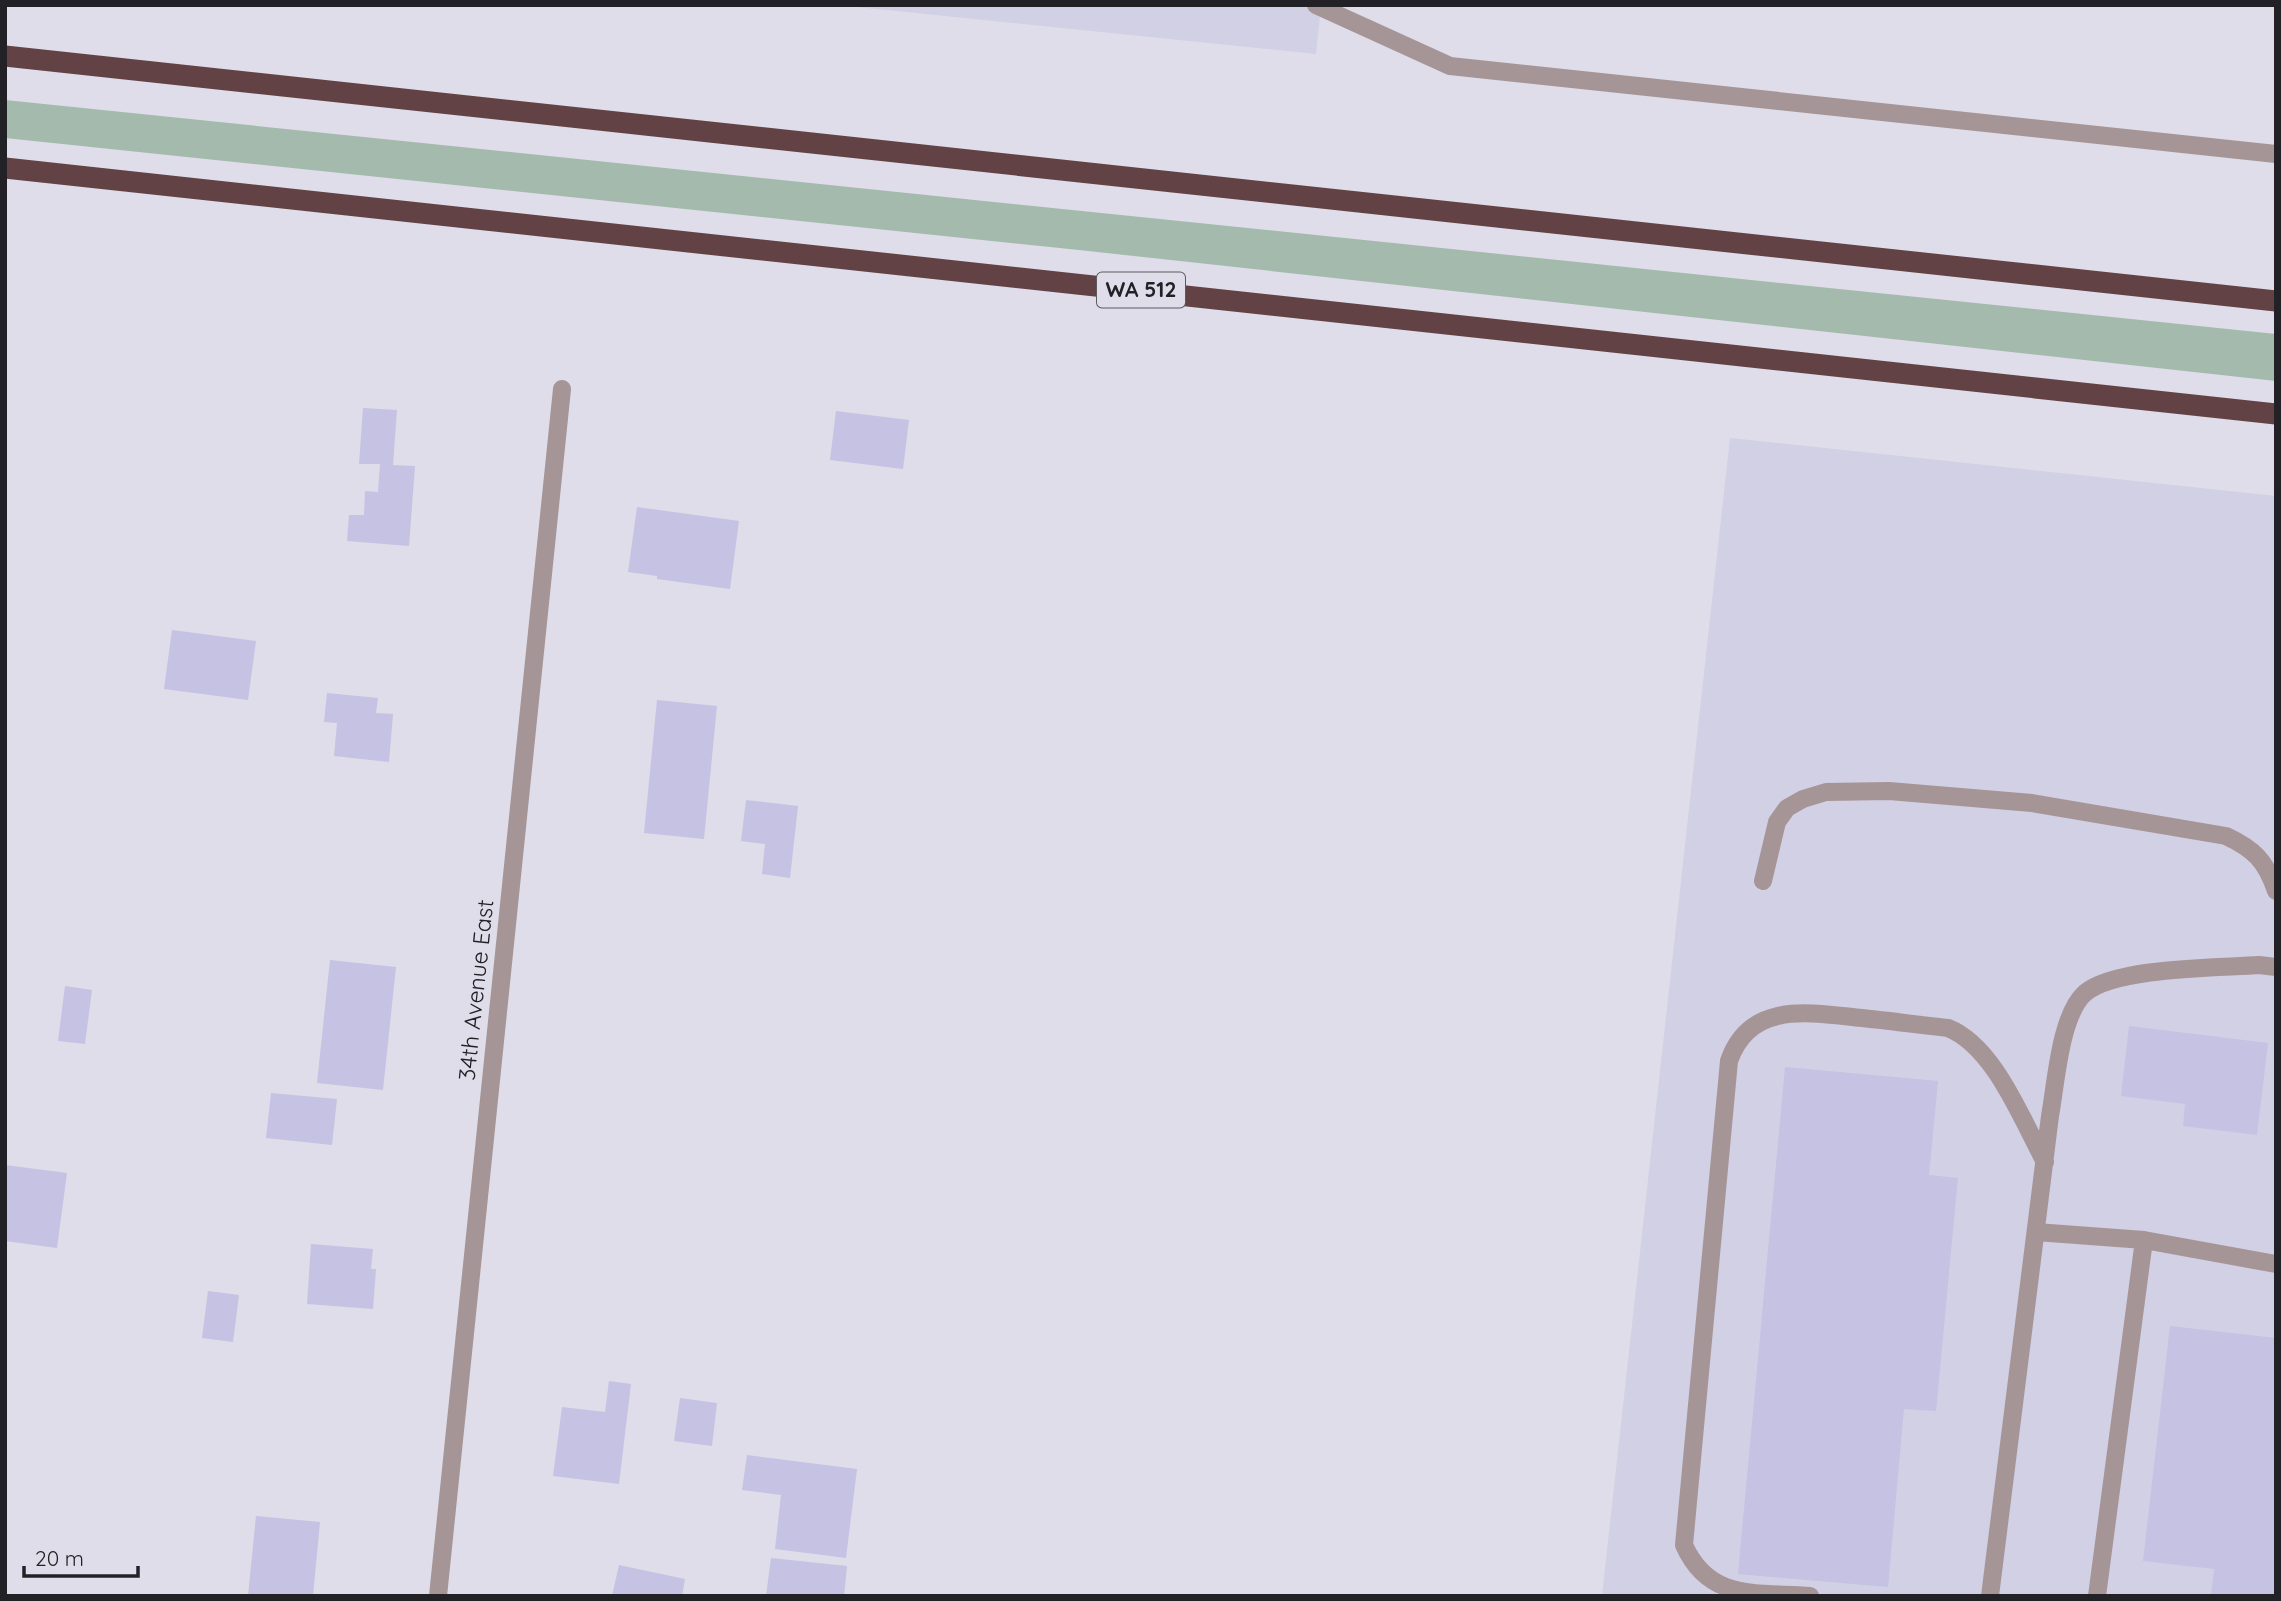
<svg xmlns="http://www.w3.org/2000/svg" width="2281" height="1601" font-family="Quicksand,sans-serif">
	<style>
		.built { fill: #d2d0e4 }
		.green { fill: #a4baad }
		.building { fill: #c5c2e3 }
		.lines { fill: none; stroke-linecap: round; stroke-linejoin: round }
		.minor { stroke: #a69596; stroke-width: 18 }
		.highway { stroke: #634245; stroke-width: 21 }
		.labels { text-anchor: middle; stroke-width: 7; stroke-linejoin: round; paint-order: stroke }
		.shield { fill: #dedde9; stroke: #5a5a60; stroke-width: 2 }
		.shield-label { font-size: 21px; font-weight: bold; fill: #222226 }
		.street-label { font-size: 23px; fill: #222226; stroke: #dedde9 }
	</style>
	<rect width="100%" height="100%" fill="#dedde9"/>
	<!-- built -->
	<path class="built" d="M 838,5 L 1321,5 L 1316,54 Z
		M 1730,438 L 2276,496 L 2276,1596 L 1602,1596 Z"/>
	<!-- green -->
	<path class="green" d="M 5,100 L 2276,334 L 2276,381 L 1079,250 L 5,138 Z"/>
	<!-- building -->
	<path class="building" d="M 363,408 L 397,410 L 393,465 L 415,466 L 409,546 L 347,541 L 349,515 L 364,515 L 365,491 L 378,492 L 380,464 L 359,464 Z
		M 836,411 L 909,420 L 903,469 L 830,460 Z
		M 637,507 L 739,521 L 730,589 L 657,579 L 657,576 L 628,572 Z
		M 172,630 L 256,641 L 248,700 L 164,689 Z
		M 327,693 L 378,698 L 376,713 L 393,714 L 389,762 L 334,756 L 337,723 L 324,722 Z
		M 657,700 L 717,706 L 704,839 L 644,833 Z
		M 746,800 L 798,806 L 790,878 L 762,874 L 765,844 L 741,841 Z
		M 330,960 L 396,967 L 383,1090 L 317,1083 Z
		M 65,986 L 92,990 L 85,1044 L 58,1041 Z
		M 2129,1026 L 2268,1043 L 2257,1135 L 2183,1126 L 2185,1104 L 2121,1096 Z
		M 1785,1067 L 1938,1081 L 1929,1175 L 1958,1178 L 1936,1411 L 1904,1409 L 1888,1587 L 1738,1574 Z
		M 271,1093 L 337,1099 L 332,1145 L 266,1138 Z
		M 5,1165 L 67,1173 L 57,1248 L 5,1241 Z
		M 311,1244 L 373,1249 L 371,1269 L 376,1269 L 373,1309 L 307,1304 Z
		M 208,1291 L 239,1295 L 233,1342 L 202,1338 Z
		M 2170,1326 L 2276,1338 L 2276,1596 L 2211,1596 L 2214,1569 L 2143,1561 Z
		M 609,1381 L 631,1384 L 619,1484 L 553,1476 L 562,1407 L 605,1412 Z
		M 680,1398 L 717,1403 L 712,1446 L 674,1441 Z
		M 747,1455 L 857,1469 L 846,1558 L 775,1549 L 781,1495 L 742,1490 Z
		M 256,1516 L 320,1522 L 313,1596 L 248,1596 Z
		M 771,1558 L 847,1566 L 844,1596 L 766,1596 Z
		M 619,1565 L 685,1579 L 682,1596 L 612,1596 Z"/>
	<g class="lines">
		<!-- minor -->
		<path class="minor" d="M 1316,5 L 1450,66 L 2276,154
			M 1763,881 L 1777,822 L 1787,808 L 1803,799 L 1826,792 L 1889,791 L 2032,803 L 2226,836 C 2254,849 2266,861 2276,891
			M 2036,1232 L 2144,1240 L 2276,1264
			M 438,1596 L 562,389
			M 1810,1596 C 1755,1592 1709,1601 1684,1545 L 1729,1061 C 1750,1000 1811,1013 1862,1018 C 1891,1021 1920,1025 1948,1028 C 1994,1046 2022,1120 2045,1162
			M 1990,1596 L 2050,1116 C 2056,1084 2060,1015 2085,993 C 2116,967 2218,968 2259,965 L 2276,967
			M 2097,1596 L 2144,1240"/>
		<!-- highway -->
		<path class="highway" d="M 5,56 L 2276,301
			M 5,168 L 2276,414"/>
	</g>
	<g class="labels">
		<!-- shield labels -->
		<rect class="shield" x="1097" y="272.5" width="88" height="35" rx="5"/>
		<g class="shield-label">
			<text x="1141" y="297">WA 512</text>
		</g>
		<!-- street labels -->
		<g class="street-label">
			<text transform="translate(476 990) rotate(-84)" y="8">34th Avenue East</text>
		</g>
	</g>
	<!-- border -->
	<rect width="2281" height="1601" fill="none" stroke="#222226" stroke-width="14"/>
	<!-- scale -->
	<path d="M24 1566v10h114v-10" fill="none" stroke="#222226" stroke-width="3.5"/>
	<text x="35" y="1566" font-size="21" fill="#222226" stroke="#dedde9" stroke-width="5" paint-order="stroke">20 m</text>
</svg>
